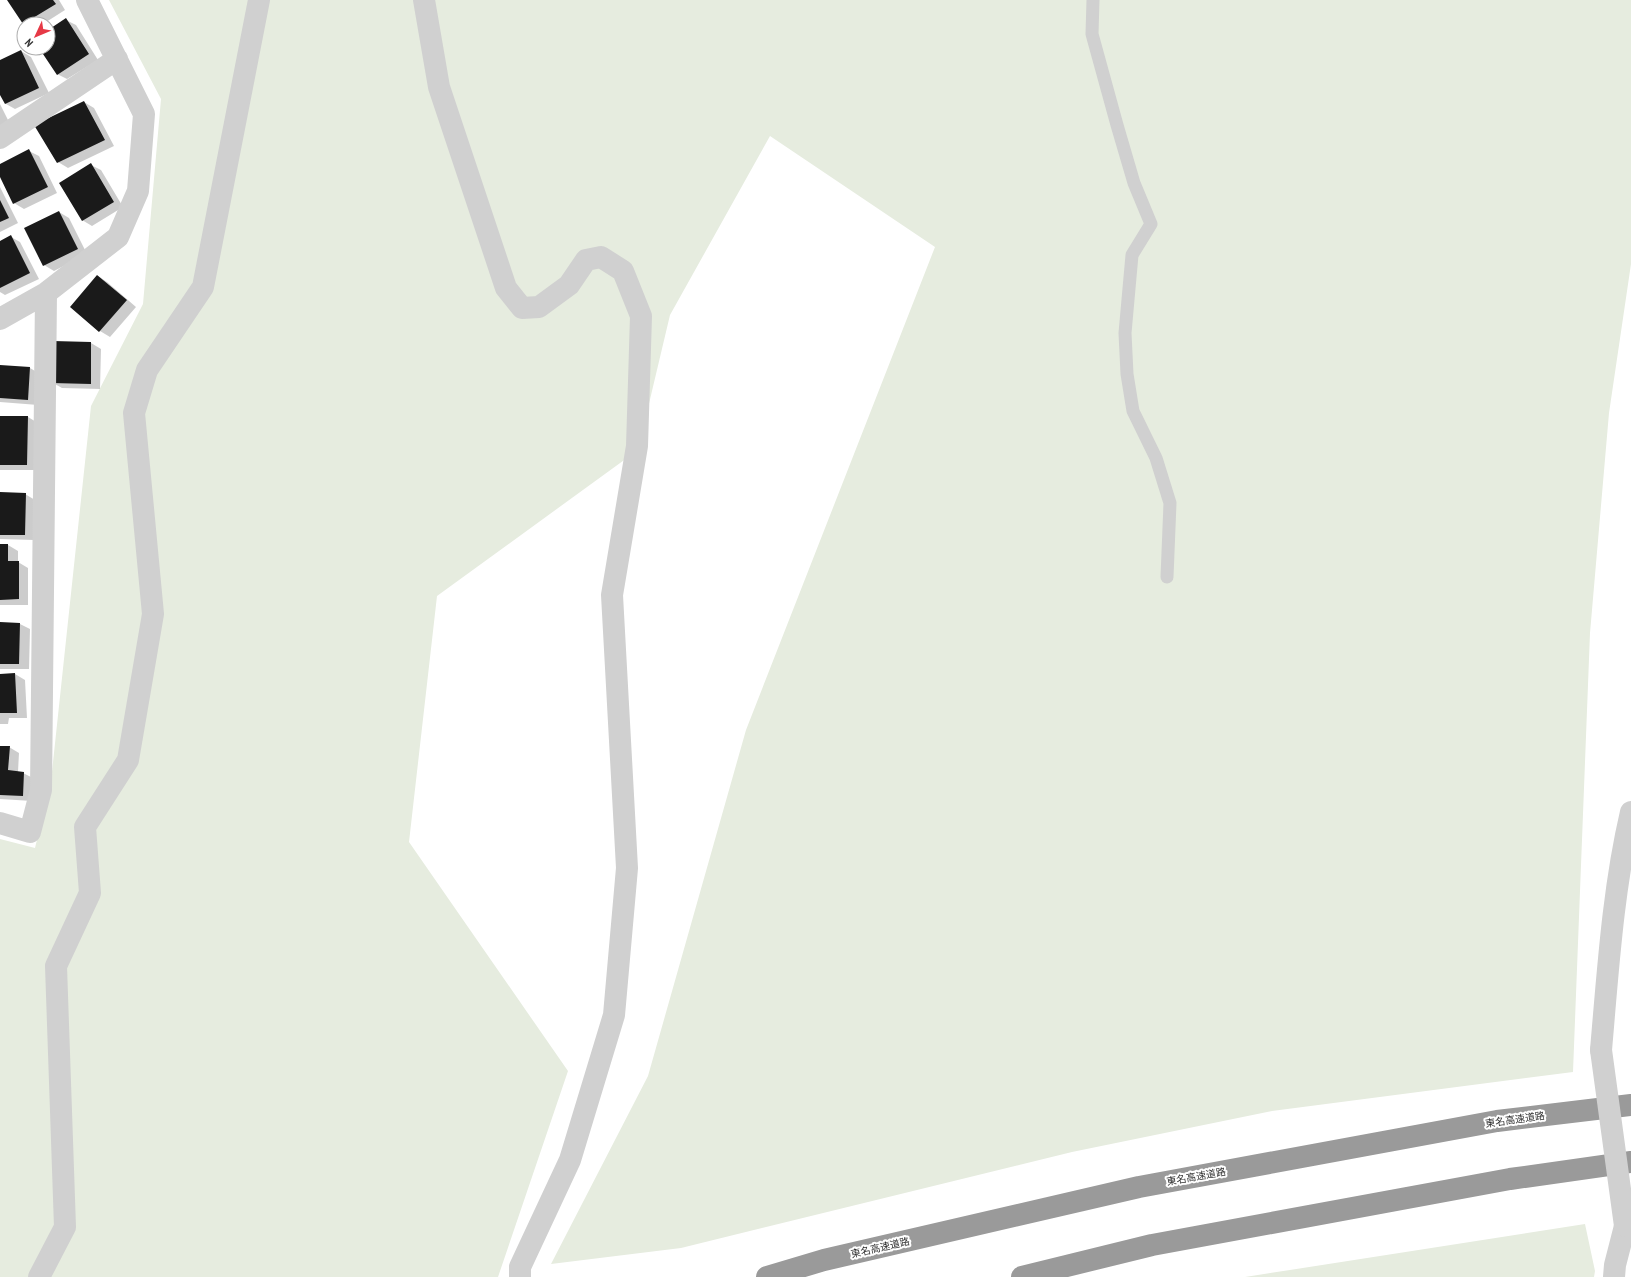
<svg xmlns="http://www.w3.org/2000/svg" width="1631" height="1277" font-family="'PT Sans Narrow','Noto Sans JP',sans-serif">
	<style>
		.green { fill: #e6ecdf }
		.shadow { fill: #0003 }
		.building { fill: #1a1a1a }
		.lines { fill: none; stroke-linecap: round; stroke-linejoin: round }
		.lane { stroke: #d0d0d0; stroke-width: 13 }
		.street { stroke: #d0d0d0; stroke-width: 22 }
		.highway { stroke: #9a9a9a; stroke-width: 22 }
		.street-bridge { stroke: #d0d0d0; stroke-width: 22 }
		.labels { text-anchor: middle; stroke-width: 4; stroke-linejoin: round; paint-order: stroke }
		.street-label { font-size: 10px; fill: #333; stroke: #fff }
	</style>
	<rect width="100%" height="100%" fill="#fff"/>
	<!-- green -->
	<path class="green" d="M 109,0 L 1631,0 L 1631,264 L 1609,413 L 1590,633 L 1573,1072 L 1272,1111 L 1072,1152 L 681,1248 L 551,1264 L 648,1076 L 746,730 L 935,247 L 770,136 L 670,315 L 638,450 L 437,596 L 409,842 L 568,1071 L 498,1277 L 0,1277 L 0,839 L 35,848 L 51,781 L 91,406 L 143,304 L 161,99 Z
		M 1585,1224 L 1595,1271 L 1594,1277 L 1245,1277 Z"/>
	<!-- shadow -->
	<path class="shadow" d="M 9,0 L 59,0 L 65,10 L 43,24 L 24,24 Z
		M 66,20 L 76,25 L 98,60 L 67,79 L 57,74 L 40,48 L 48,48 L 48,31 Z
		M 21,51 L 31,57 L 49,93 L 15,109 L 6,104 L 0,92 L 0,61 Z
		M 84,102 L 94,108 L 114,146 L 68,168 L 58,162 L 36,125 Z
		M 0,104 L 9,122 L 0,127 Z
		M 29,151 L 39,156 L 57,193 L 24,209 L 14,203 L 0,175 L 0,165 Z
		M 91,165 L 101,170 L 123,207 L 92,226 L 82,220 Z
		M 0,187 L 18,223 L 0,232 Z
		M 59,212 L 69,218 L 87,254 L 54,271 L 44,265 Z
		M 11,237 L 20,242 L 39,279 L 5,295 L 0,292 L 0,242 Z
		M 98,276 L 107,282 L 136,307 L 110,337 L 100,331 L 72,307 Z
		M 91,343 L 101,349 L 100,389 L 62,388 L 53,383 Z
		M 0,366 L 30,368 L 40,374 L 38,405 L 0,402 Z
		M 0,417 L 28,417 L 38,423 L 37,470 L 0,470 Z
		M 0,493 L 25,494 L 35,500 L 34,540 L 0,539 Z
		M 0,545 L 8,545 L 18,551 L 18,562 L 28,568 L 28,605 L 0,605 Z
		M 0,623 L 20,624 L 30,629 L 29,669 L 0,669 Z
		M 15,674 L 25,680 L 27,718 L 9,718 L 8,724 L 0,724 L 0,675 Z
		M 0,747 L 9,747 L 19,753 L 18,772 L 23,773 L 33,778 L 32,801 L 0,799 Z"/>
	<!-- building -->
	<path class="building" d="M 7,0 L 53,0 L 56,4 L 23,24 Z
		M 66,18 L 89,54 L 57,75 L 39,48 L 48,48 L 48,30 Z
		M 21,50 L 39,88 L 5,104 L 0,95 L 0,60 Z
		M 84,101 L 105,140 L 57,163 L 34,125 Z
		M 29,149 L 48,187 L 13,204 L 0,177 L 0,164 Z
		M 91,163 L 114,202 L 82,221 L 59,183 Z
		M 0,200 L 9,218 L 0,222 Z
		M 59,211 L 78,249 L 43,266 L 24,228 Z
		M 11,235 L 30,273 L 0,288 L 0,241 Z
		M 97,275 L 127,300 L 99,332 L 70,307 Z
		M 53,341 L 91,342 L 91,384 L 52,383 Z
		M 0,365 L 30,367 L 28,400 L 0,398 Z
		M 0,416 L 28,416 L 27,465 L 0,465 Z
		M 0,492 L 26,493 L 25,535 L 0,535 Z
		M 0,544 L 8,544 L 8,561 L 19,561 L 19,599 L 0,600 Z
		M 0,622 L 20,623 L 19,664 L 0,664 Z
		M 15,673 L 17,713 L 0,713 L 0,674 Z
		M 0,746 L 10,746 L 8,770 L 24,772 L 23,796 L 0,795 Z"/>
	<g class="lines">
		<!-- lane -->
		<path class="lane" d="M 1093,0 L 1092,34 L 1117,125 L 1134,183 L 1151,224 L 1132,255 L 1125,333 L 1127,374 L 1133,411 L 1156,458 L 1170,503 L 1167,577"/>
		<!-- street -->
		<path class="street" d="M 424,0 L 439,87 L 506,288 L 522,308 L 539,307 L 569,285 L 586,260 L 601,257 L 623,271 L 641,316 L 637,446 L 612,595 L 627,868 L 614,1015 L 570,1160 L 520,1267 L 520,1277
			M 0,138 L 117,59
			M 0,319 L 46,293 L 118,237 L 138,191 L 144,114 L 87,0
			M 0,823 L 30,832 L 41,790 L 46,293
			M 1601,1050 C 1608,970 1613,889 1631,812
			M 39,1277 L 65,1227 L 56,966 L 90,893 L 85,827 L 128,760 L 153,614 L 134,413 L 147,370 L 203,287 L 259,0
			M 1614,1277 L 1615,1265 L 1625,1226"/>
		<!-- highway -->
		<path class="highway" d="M 767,1277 L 824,1260 L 1139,1187 L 1497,1121 L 1631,1105
			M 1022,1277 L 1152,1245 L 1510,1179 L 1631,1162"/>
		<!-- street-bridge -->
		<path class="street-bridge" d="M 1601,1050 L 1625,1226"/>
	</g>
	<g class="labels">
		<!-- street labels -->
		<g class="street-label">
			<text transform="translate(1515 1119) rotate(-8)" y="4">東名高速道路</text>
			<text transform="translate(1196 1176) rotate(-10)" y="4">東名高速道路</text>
			<text transform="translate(880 1247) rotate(-13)" y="4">東名高速道路</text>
		</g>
	</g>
	<!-- north arrow -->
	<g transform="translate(36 36) rotate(226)"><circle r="19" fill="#ffffff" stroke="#adadad"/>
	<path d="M0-3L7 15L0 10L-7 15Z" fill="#e63946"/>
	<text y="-6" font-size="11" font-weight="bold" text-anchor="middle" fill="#333333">N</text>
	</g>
</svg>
